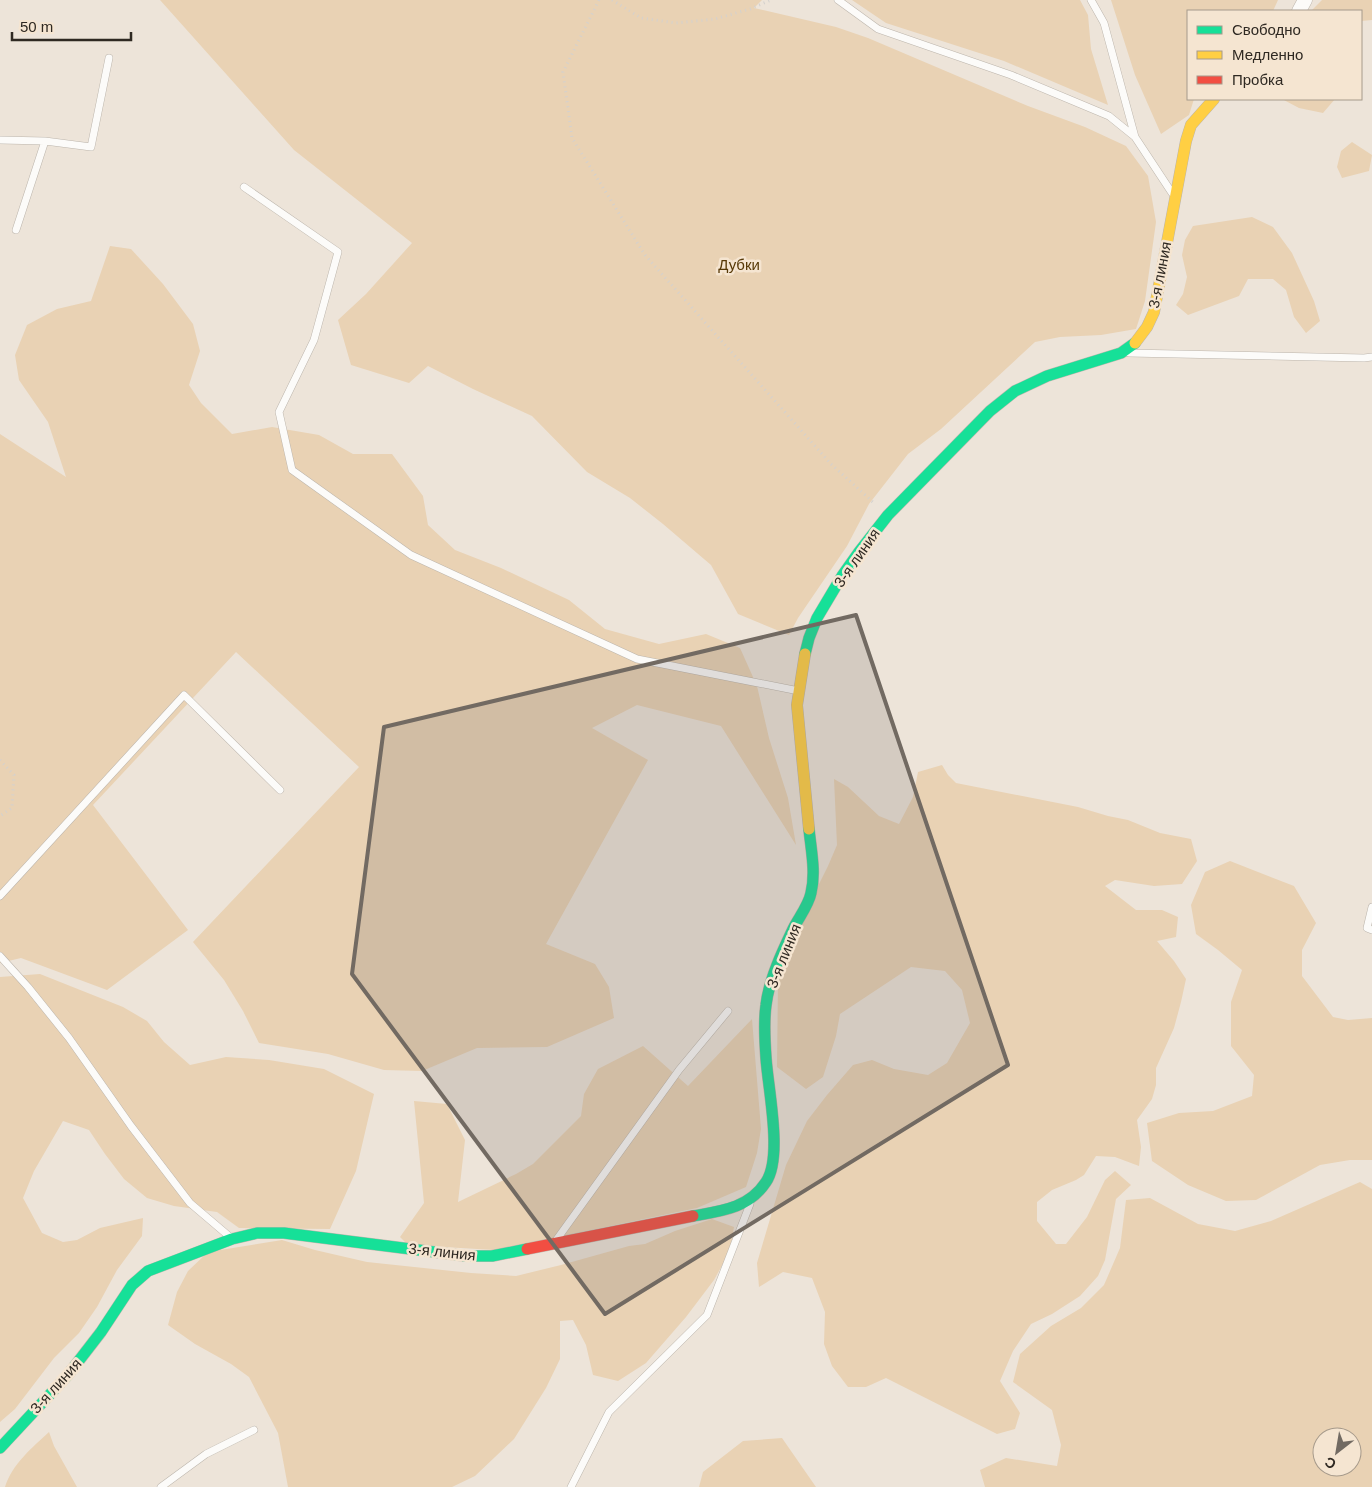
<svg xmlns="http://www.w3.org/2000/svg" width="1372" height="1487" font-family="Helvetica,sans-serif">
	<style>
		.green { fill: #e9d2b4; fill-rule: evenodd }
		.lines { fill: none; stroke-linecap: round; stroke-linejoin: round }
		.lane-casing { stroke: #bcb5ac; stroke-width: 8 }
		.street-casing { stroke: #bcb5ac; stroke-width: 15 }
		.fast-casing { stroke: #bcb5ac; stroke-width: 12 }
		.slow-casing { stroke: #bcb5ac; stroke-width: 12 }
		.jam-casing { stroke: #bcb5ac; stroke-width: 12 }
		.path { stroke: #d4d1ce; stroke-width: 3; stroke-dasharray: 1 4; stroke-linecap: butt }
		.lane { stroke: #fcfbf9; stroke-width: 7 }
		.street { stroke: #fcfbf9; stroke-width: 14 }
		.fast { stroke: #16e098; stroke-width: 11 }
		.slow { stroke: #ffcf43; stroke-width: 11 }
		.jam { stroke: #f24e42; stroke-width: 11 }
		.marked { fill: #726a62; fill-opacity: 0.2; stroke: #726a62; stroke-width: 4; stroke-linejoin: round }
		.labels { text-anchor: middle; stroke-width: 5; stroke-linejoin: round; paint-order: stroke }
		.park-label { font-size: 15px; fill: #573907; stroke: #f5e5d1 }
		.street-label { font-size: 15px; fill: #2f2922; stroke: #f5e5d1 }
	</style>
	<rect width="100%" height="100%" fill="#ede4d9"/>
	<!-- green -->
	<path class="green" d="M 160,0 L 762,0 L 754,8 L 836,27 L 868,38 L 1028,106 L 1085,127 L 1126,146 L 1148,176 L 1156,222 L 1145,301 L 1136,329 L 1101,335 L 1060,337 L 1035,342 L 941,429 L 908,454 L 869,504 L 847,546 L 798,618 L 789,635 L 738,614 L 711,565 L 663,524 L 630,498 L 587,472 L 532,416 L 473,389 L 428,366 L 409,383 L 351,365 L 338,320 L 366,294 L 412,243 L 294,150 Z
		M 852,0 L 1080,0 L 1088,15 L 1091,49 L 1108,105 L 1004,61 L 886,23 Z
		M 1111,0 L 1278,0 L 1273,11 L 1188,11 L 1188,99 L 1194,99 L 1189,115 L 1161,134 L 1135,75 Z
		M 1322,0 L 1372,0 L 1372,20 L 1361,21 L 1361,11 L 1311,11 Z
		M 1282,99 L 1335,99 L 1323,113 L 1299,108 Z
		M 1352,142 L 1372,155 L 1369,171 L 1342,178 L 1337,167 L 1341,151 Z
		M 1252,217 L 1273,227 L 1292,253 L 1314,301 L 1320,321 L 1306,333 L 1294,317 L 1286,290 L 1273,279 L 1248,279 L 1239,296 L 1188,315 L 1176,305 L 1183,294 L 1187,277 L 1182,255 L 1185,240 L 1193,226 Z
		M 110,246 L 131,249 L 163,284 L 193,324 L 200,351 L 189,385 L 201,403 L 232,434 L 272,427 L 319,435 L 353,454 L 392,454 L 423,496 L 428,525 L 455,550 L 501,568 L 569,600 L 605,629 L 659,644 L 706,634 L 740,648 L 757,686 L 769,738 L 788,798 L 796,845 L 721,726 L 637,705 L 592,728 L 648,760 L 546,944 L 595,964 L 609,987 L 614,1018 L 547,1047 L 477,1048 L 422,1071 L 384,1070 L 328,1054 L 259,1043 L 243,1011 L 224,980 L 193,942 L 359,767 L 236,652 L 93,805 L 188,930 L 107,990 L 21,958 L 0,963 L 0,434 L 66,477 L 48,422 L 19,380 L 15,355 L 27,325 L 57,309 L 91,301 Z
		M 942,765 L 948,775 L 956,783 L 1078,807 L 1108,816 L 1128,820 L 1160,833 L 1191,839 L 1197,861 L 1182,884 L 1154,886 L 1115,880 L 1105,886 L 1136,910 L 1162,910 L 1178,917 L 1176,937 L 1157,941 L 1174,961 L 1186,979 L 1181,1002 L 1174,1028 L 1156,1068 L 1156,1085 L 1152,1099 L 1137,1120 L 1141,1147 L 1139,1166 L 1115,1157 L 1096,1156 L 1084,1175 L 1076,1180 L 1052,1190 L 1037,1202 L 1037,1221 L 1056,1244 L 1066,1244 L 1087,1217 L 1105,1180 L 1115,1171 L 1131,1185 L 1116,1199 L 1105,1260 L 1098,1276 L 1080,1296 L 1052,1314 L 1031,1324 L 1013,1351 L 1000,1381 L 1020,1413 L 1015,1429 L 997,1434 L 886,1378 L 866,1387 L 848,1387 L 832,1366 L 824,1344 L 825,1312 L 812,1278 L 783,1272 L 759,1287 L 757,1263 L 786,1165 L 807,1121 L 827,1095 L 853,1065 L 872,1060 L 894,1069 L 928,1075 L 947,1063 L 970,1023 L 962,990 L 945,971 L 911,967 L 840,1014 L 836,1036 L 823,1077 L 806,1089 L 777,1067 L 778,983 L 808,906 L 828,866 L 837,845 L 834,779 L 848,787 L 879,816 L 899,824 L 913,797 L 918,772 Z
		M 1230,861 L 1294,886 L 1316,923 L 1302,950 L 1302,976 L 1333,1017 L 1348,1020 L 1372,1018 L 1372,1160 L 1350,1160 L 1320,1165 L 1256,1200 L 1226,1201 L 1188,1185 L 1152,1161 L 1147,1123 L 1179,1113 L 1213,1111 L 1252,1096 L 1254,1075 L 1231,1046 L 1231,1002 L 1242,970 L 1218,950 L 1196,934 L 1191,905 L 1205,872 Z
		M 40,974 L 123,1007 L 147,1021 L 164,1042 L 190,1065 L 226,1057 L 269,1060 L 324,1069 L 374,1094 L 356,1171 L 330,1229 L 239,1228 L 217,1212 L 174,1206 L 147,1198 L 124,1179 L 105,1154 L 89,1130 L 63,1121 L 34,1171 L 23,1198 L 42,1233 L 63,1242 L 77,1240 L 100,1228 L 143,1218 L 142,1236 L 117,1270 L 97,1307 L 79,1333 L 54,1358 L 15,1409 L 0,1422 L 0,977 Z
		M 752,1019 L 761,1129 L 757,1153 L 746,1187 L 697,1208 L 495,1250 L 408,1245 L 400,1237 L 424,1203 L 414,1101 L 447,1104 L 465,1140 L 458,1202 L 516,1174 L 533,1164 L 581,1116 L 584,1094 L 598,1069 L 643,1046 L 688,1086 Z
		M 1360,1182 L 1372,1189 L 1372,1487 L 985,1487 L 980,1470 L 1006,1458 L 1057,1466 L 1061,1445 L 1052,1410 L 1013,1382 L 1020,1354 L 1051,1326 L 1081,1308 L 1104,1285 L 1120,1248 L 1126,1200 L 1150,1198 L 1198,1224 L 1235,1231 L 1271,1221 ZM 1322,1437 L 1352,1437 L 1352,1467 L 1322,1467 Z
		M 712,1219 L 734,1227 L 730,1251 L 714,1280 L 686,1317 L 646,1363 L 618,1381 L 593,1375 L 586,1345 L 573,1320 L 560,1321 L 560,1359 L 546,1388 L 514,1439 L 475,1476 L 452,1487 L 288,1487 L 278,1433 L 249,1377 L 231,1364 L 195,1344 L 168,1325 L 177,1292 L 188,1271 L 208,1252 L 282,1240 L 315,1250 L 367,1262 L 471,1273 L 516,1276 L 561,1265 L 629,1246 L 645,1244 L 675,1231 Z
		M 49,1432 L 54,1446 L 77,1487 L 5,1487 C 12,1464 32,1448 49,1432 Z
		M 782,1438 L 816,1487 L 699,1487 L 703,1472 L 743,1441 Z"/>
	<g class="lines">
		<defs>
			<path id="lane" d="M 838,0 L 878,29 L 1011,75 L 1109,116 L 1135,137
				M 1091,0 L 1104,23 L 1135,137 L 1172,193
				M 0,140 L 45,141 L 16,230
				M 45,141 L 91,147 L 109,58
				M 244,187 L 338,252 L 314,340 L 279,412 L 292,470 L 411,555 L 637,659 L 799,691
				M 1129,353 L 1364,358 L 1372,357
				M 0,896 L 184,695 L 280,790
				M 1372,907 L 1367,928 L 1372,930
				M 0,956 L 28,987 L 69,1038 L 131,1126 L 190,1203 L 230,1237
				M 557,1239 L 679,1070 L 728,1011
				M 161,1487 L 206,1454 L 254,1430
				M 571,1487 L 609,1412 L 707,1315 L 750,1204"/>
			<path id="street" d="M 1299,11 L 1305,0"/>
			<path id="fast" d="M 805,654 L 809,638 L 817,618 L 842,576 L 859,552 L 888,515 L 990,411 L 1015,391 L 1047,376 L 1121,353 L 1135,343
				M 693,1216 C 722,1211 749,1208 766,1182 C 783,1157 768,1089 766,1058 C 765,1044 764,1019 766,1005 C 769,979 783,950 794,927 C 800,916 809,904 811,893 C 816,872 811,850 809,829
				M 0,1448 L 67,1376 L 101,1332 L 132,1285 L 148,1271 L 232,1239 L 257,1233 L 284,1233 L 466,1256 L 492,1256 L 527,1249"/>
			<path id="slow" d="M 1135,343 L 1147,327 L 1154,312 L 1186,141 L 1191,125 L 1214,99
				M 805,654 L 797,705 L 809,829"/>
			<path id="jam" d="M 527,1249 L 693,1216"/>
		</defs>
		<!-- lane casing -->
		<use href="#lane" class="lane-casing"/>
		<!-- street casing -->
		<use href="#street" class="street-casing"/>
		<!-- fast casing -->
		<use href="#fast" class="fast-casing"/>
		<!-- slow casing -->
		<use href="#slow" class="slow-casing"/>
		<!-- jam casing -->
		<use href="#jam" class="jam-casing"/>
		<!-- path -->
		<path class="path" d="M 599,0 L 563,72 L 572,138 L 645,255 L 831,464 L 875,504
			M 612,0 L 641,18 L 676,23 L 715,19 L 750,9 L 771,0
			M 0,760 L 14,775 L 12,808 L 0,816"/>
		<!-- lane -->
		<use href="#lane" class="lane"/>
		<!-- street -->
		<use href="#street" class="street"/>
		<!-- fast -->
		<use href="#fast" class="fast"/>
		<!-- slow -->
		<use href="#slow" class="slow"/>
		<!-- jam -->
		<use href="#jam" class="jam"/>
	</g>
	<!-- marked area -->
	<path class="marked" d="M 856,615 L 1008,1065 L 605,1314 L 352,974 L 384,727 Z"/>
	<g class="labels">
		<!-- park labels -->
		<g class="park-label">
			<text x="739" y="270">Дубки</text>
		</g>
		<!-- street labels -->
		<g class="street-label">
			<text transform="translate(1160 275) rotate(-79)" y="5">3-я линия</text>
			<text transform="translate(857 558) rotate(-55)" y="5">3-я линия</text>
			<text transform="translate(784 956) rotate(-68)" y="5">3-я линия</text>
			<text transform="translate(442 1252) rotate(6)" y="5">3-я линия</text>
			<text transform="translate(56 1386) rotate(-48)" y="5">3-я линия</text>
		</g>
	</g>
	<!-- legend -->
	<rect x="1187" y="10" width="175" height="90" fill="#f5e5d1" stroke="#a69a8b"/>
	<rect x="1197" y="26" width="25" height="8" fill="#16e098" stroke="#a69a8b"/>
	<text x="1232" y="35" font-size="15" fill="#2f2922">Свободно</text>
	<rect x="1197" y="51" width="25" height="8" fill="#ffcf43" stroke="#a69a8b"/>
	<text x="1232" y="60" font-size="15" fill="#2f2922">Медленно</text>
	<rect x="1197" y="76" width="25" height="8" fill="#f24e42" stroke="#a69a8b"/>
	<text x="1232" y="85" font-size="15" fill="#2f2922">Пробка</text>
	<!-- north arrow -->
	<g transform="translate(1337 1452) rotate(211)"><circle r="24" fill="#f5e5d1" stroke="#a69a8b"/>
	<path d="M0-4L9 19L0 12L-9 19Z" fill="#726a62"/>
	<text y="-8" font-size="14" font-weight="bold" text-anchor="middle" fill="#2f2922">С</text>
	</g>
	<!-- scale -->
	<path d="M12 32v8h119v-8" fill="none" stroke="#2f2922" stroke-width="2.5"/>
	<text x="20" y="32" font-size="15" fill="#2f2922" stroke="#f5e5d1" stroke-width="4" paint-order="stroke">50 m</text>
</svg>
